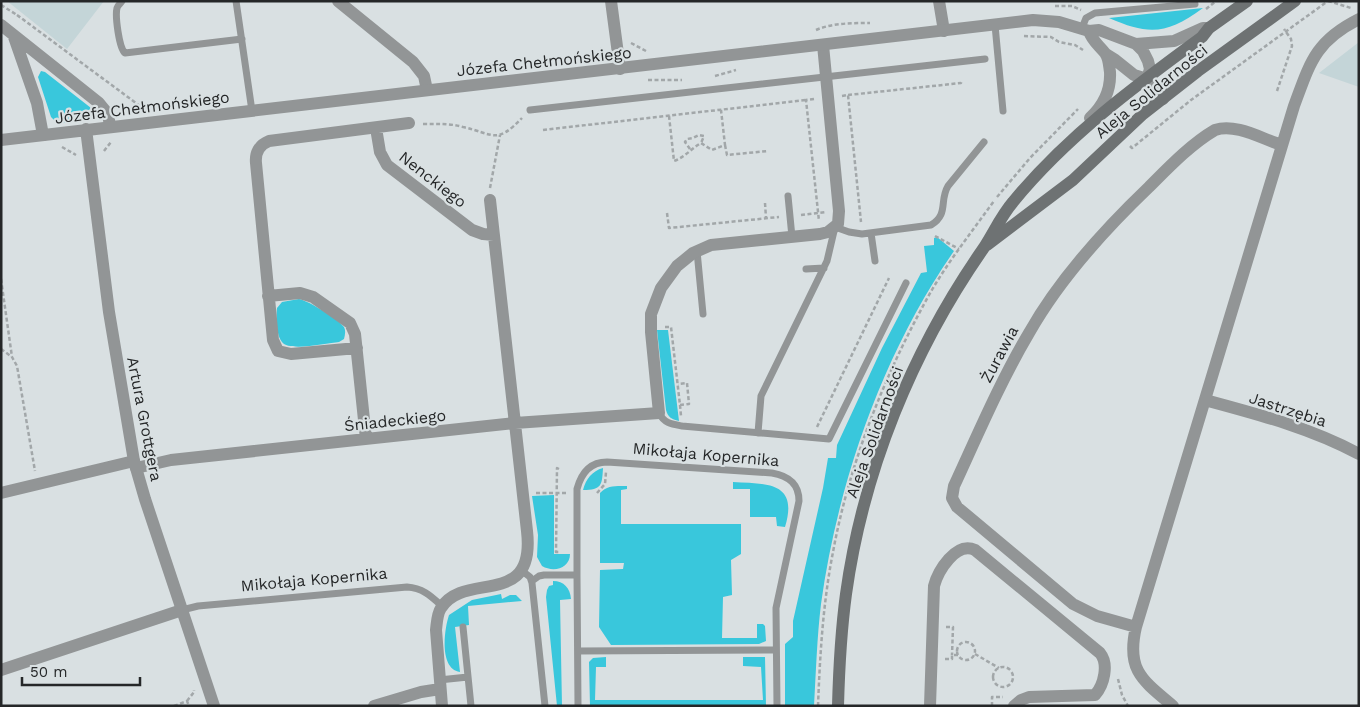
<svg xmlns="http://www.w3.org/2000/svg" width="1360" height="707" font-family="'Work Sans',sans-serif">
	<style>
		.built { fill: #c4d5d8 }
		.green { fill: #39c7dc }
		.lines { fill: none; stroke-linecap: round; stroke-linejoin: round }
		.path { stroke: #a2a7a9; stroke-width: 2.5; stroke-dasharray: 4 2.5; stroke-linecap: butt }
		.service { stroke: #929596; stroke-width: 7 }
		.minor { stroke: #929596; stroke-width: 12 }
		.tertiary { stroke: #929596; stroke-width: 12 }
		.secondary { stroke: #6e7273; stroke-width: 12 }
		.labels { text-anchor: middle; stroke-width: 4.5; stroke-linejoin: round; paint-order: stroke }
		.street-label { font-size: 16px; fill: #252728; stroke: #d9e0e2 }
	</style>
	<rect width="100%" height="100%" fill="#d9e0e2"/>
	<!-- built -->
	<path class="built" d="M 7,1 L 104,1 L 67,49 Z
		M 1359,42 L 1359,87 L 1319,73 Z"/>
	<!-- green -->
	<path class="green" d="M 1203,8 C 1167,34 1150,36 1109,18 Z
		M 41,71 L 45,72 L 91,108 L 93,114 L 91,118 L 63,123 L 55,121 L 51,117 L 38,77 Z
		M 937,237 L 954,251 C 883,353 838,481 821,604 C 817,637 816,672 814,706 L 785,706 L 785,644 L 793,637 L 793,621 L 823,488 L 828,458 L 836,458 L 837,445 L 882,348 L 921,273 L 927,272 L 924,246 L 934,245 L 934,238 Z
		M 299,299 C 309,301 338,319 344,327 C 346,331 345,335 344,339 L 339,342 C 327,343 289,352 282,342 C 276,335 276,317 277,308 L 282,302 Z
		M 657,330 L 668,330 L 679,421 C 671,419 668,417 666,410 Z
		M 603,468 C 602,485 602,490 583,490 C 586,479 592,471 603,468 Z
		M 733,482 C 766,484 799,481 785,527 L 777,526 L 776,517 L 750,517 L 750,489 L 733,489 Z
		M 627,486 L 627,489 L 621,490 L 621,524 L 741,524 L 741,554 L 731,560 L 732,595 L 723,597 L 722,638 L 757,638 L 757,624 L 763,624 L 765,626 L 766,641 L 759,644 L 611,645 L 599,627 L 600,570 L 623,569 L 624,563 L 600,563 L 600,493 C 607,485 617,486 627,486 Z
		M 554,495 L 554,554 L 570,554 C 570,568 554,573 542,566 L 537,557 L 538,535 L 532,496 Z
		M 553,581 C 564,581 570,588 571,599 L 560,600 L 562,706 L 557,706 L 546,597 L 547,590 L 549,586 L 553,585 Z
		M 501,594 L 502,599 L 510,595 L 516,595 L 522,601 L 468,606 L 469,625 L 455,627 L 460,672 C 439,669 444,630 449,615 L 472,600 Z
		M 606,657 L 606,667 L 596,667 L 595,700 L 763,700 L 761,667 L 743,666 L 743,657 L 765,657 L 766,706 L 590,706 L 589,662 L 593,658 Z"/>
	<g class="lines">
		<!-- path -->
		<path class="path" d="M 1328,1 L 1351,8
			M 1,5 L 17,15
			M 1055,6 L 1072,6 L 1081,10
			M 1206,9 L 1216,1
			M 17,15 L 144,109
			M 816,30 C 832,23 852,23 870,23
			M 1024,36 L 1051,37 L 1059,42 L 1075,45 L 1083,50
			M 631,43 L 646,51
			M 596,57 L 602,48
			M 715,76 L 736,70
			M 648,80 L 682,80
			M 1277,91 L 1292,46 L 1291,39 L 1284,29
			M 848,95 L 961,83 L 961,80
			M 842,96 L 848,95 L 861,222
			M 814,99 L 806,100 L 819,221
			M 669,116 L 674,161 C 685,157 691,149 701,143 L 712,150 L 725,145 L 721,110
			M 423,124 C 437,124 449,123 463,127 C 494,134 496,145 522,118
			M 543,130 L 806,100
			M 725,145 L 727,155 L 768,151
			M 1130,146 L 1132,148 L 1191,100 L 1328,1
			M 62,147 L 76,155
			M 690,149 L 685,142 L 687,139 L 693,138 L 699,135 L 704,136 L 701,143
			M 104,151 L 111,142
			M 490,188 L 500,135
			M 997,197 L 1030,158 L 1078,109
			M 765,203 L 766,218
			M 667,213 L 669,228 L 779,217
			M 801,215 L 826,212
			M 935,236 L 959,249
			M 1,279 L 12,357 L 17,366 L 35,471
			M 665,327 L 671,327 L 680,405 L 689,404 L 687,383 L 678,384
			M 1,349 L 12,357
			M 680,405 L 681,416
			M 817,427 L 889,278
			M 559,469 L 557,468 L 556,552 L 559,552
			M 536,493 L 568,493
			M 597,493 L 605,484 L 606,472
			M 946,627 L 953,627 L 952,655
			M957 651a9 9 0 1 1 18 0a9 9 0 1 1-18 0Z
			M 975,654 L 999,668
			M 945,659 L 952,659 L 952,655 L 958,655
			M993 677a10 10 0 1 1 20 0a10 10 0 1 1-20 0Z
			M 1118,679 L 1122,695 L 1128,706
			M 187,701 L 194,692 L 194,690
			M 174,706 L 187,701 L 189,706
			M 818,706 C 820,654 823,603 833,552 C 850,460 887,369 933,288 C 951,258 973,230 994,201
			M 992,706 L 992,697 L 1003,697"/>
		<!-- service -->
		<path class="service" d="M 122,1 C 120,4 118,5 117,8 C 115,16 119,48 125,53 L 242,39
			M 236,1 L 252,111
			M 995,25 L 1003,111
			M 1082,28 L 1086,18 L 1095,13 L 1195,4
			M 530,110 L 985,59
			M 788,196 L 792,237
			M 871,233 L 875,261
			M 697,251 L 703,314
			M 806,269 L 824,268
			M 659,413 C 664,423 671,424 682,426 L 829,439 L 906,283
			M 758,433 L 761,396 L 827,261 L 835,227 L 849,232 L 862,234 L 931,225 C 949,214 939,201 948,186 L 984,142
			M 521,570 L 530,577 L 532,583 L 545,706
			M 577,575 L 577,489 C 581,474 590,462 607,462 L 772,473 C 789,476 799,484 799,501 L 776,608 L 777,706
			M 532,581 L 539,576 L 544,575 L 577,575 L 578,706
			M 182,610 L 198,606 L 407,587 C 423,588 431,596 442,606
			M 463,627 L 471,706
			M 578,651 L 776,650
			M 439,680 L 468,677"/>
		<!-- minor -->
		<path class="minor" d="M 338,1 L 413,62 L 424,76 L 427,90
			M 611,1 L 620,69
			M 939,1 L 944,31
			M 1,25 L 99,103 L 108,114 L 110,126
			M 14,37 L 37,103 L 43,135
			M 376,128 L 380,152 L 387,165 L 472,230 L 483,234 L 494,235
			M 268,296 L 300,293 L 313,297 L 350,323 L 355,334 L 366,439
			M 357,348 L 291,354 L 278,351 L 273,340 L 256,163 C 255,153 259,145 269,141 L 409,123
			M 1205,400 C 1257,414 1311,428 1359,454
			M 136,468 L 171,460 L 515,423 L 659,413 L 651,332 L 651,314 L 661,288 L 677,266 L 693,253 L 711,245 L 820,234 L 828,232 L 838,224 L 839,211 L 823,45
			M 1,493 L 134,461
			M 1136,627 L 1097,616 L 1073,604 L 957,507 L 952,498 L 954,486 C 978,434 1000,382 1029,333 C 1060,278 1104,230 1149,187 C 1169,167 1191,144 1215,130 C 1236,123 1262,139 1282,145
			M 1,670 L 182,610
			M 374,706 L 421,692 L 440,689
			M 442,706 L 436,630 C 437,622 437,614 441,608 C 465,570 536,610 527,531 L 490,200
			M 930,706 L 934,586 C 938,571 956,541 975,550 L 1100,653 C 1109,664 1104,685 1095,695 L 1029,697 L 1021,700 L 1014,706
			M 1173,706 C 1142,680 1126,670 1136,627 L 1294,106 C 1310,63 1315,41 1359,19"/>
		<!-- tertiary -->
		<path class="tertiary" d="M 1089,31 C 1092,41 1099,45 1105,53 C 1109,58 1109,66 1110,72 C 1111,91 1104,105 1090,118
			M 1136,44 L 1174,41 L 1203,28 L 1209,28
			M 1106,54 L 1114,59 L 1134,75 L 1147,79 L 1163,99
			M 86,129 L 109,312 L 134,461 L 145,499 L 214,706
			M 1,140 L 1033,20 L 1059,22 L 1089,31 L 1099,30 L 1136,44 L 1143,51 L 1148,61 L 1150,69 L 1147,79"/>
		<!-- secondary -->
		<path class="secondary" d="M 987,245 L 1073,180 L 1143,114 L 1198,71 L 1295,1
			M 838,706 C 839,669 841,631 846,594 C 863,471 912,351 983,249 C 993,234 1001,216 1013,202 C 1066,137 1135,86 1202,37 L 1209,28 L 1247,1"/>
	</g>
	<g class="labels">
		<!-- street labels -->
		<g class="street-label">
			<text transform="translate(544 61) rotate(-6)" y="6">Józefa Chełmońskiego</text>
			<text transform="translate(1151 91) rotate(-39)" y="6">Aleja Solidarności</text>
			<text transform="translate(142 107) rotate(-7)" y="6">Józefa Chełmońskiego</text>
			<text transform="translate(433 179) rotate(38)" y="6">Nenckiego</text>
			<text transform="translate(999 354) rotate(-62)" y="6">Żurawia</text>
			<text transform="translate(1288 409) rotate(18)" y="6">Jastrzębia</text>
			<text transform="translate(145 419) rotate(79)" y="6">Artura Grottgera</text>
			<text transform="translate(395 420) rotate(-6)" y="6">Śniadeckiego</text>
			<text transform="translate(874 432) rotate(-70)" y="6">Aleja Solidarności</text>
			<text transform="translate(706 454) rotate(5)" y="6">Mikołaja Kopernika</text>
			<text transform="translate(314 579) rotate(-5)" y="6">Mikołaja Kopernika</text>
		</g>
	</g>
	<!-- border -->
	<rect width="1360" height="707" fill="none" stroke="#252728" stroke-width="5"/>
	<!-- scale -->
	<path d="M22 677v8h118v-8" fill="none" stroke="#252728" stroke-width="2.5"/>
	<text x="30" y="677" font-size="15" fill="#252728" stroke="#d9e0e2" stroke-width="4" paint-order="stroke">50 m</text>
</svg>
